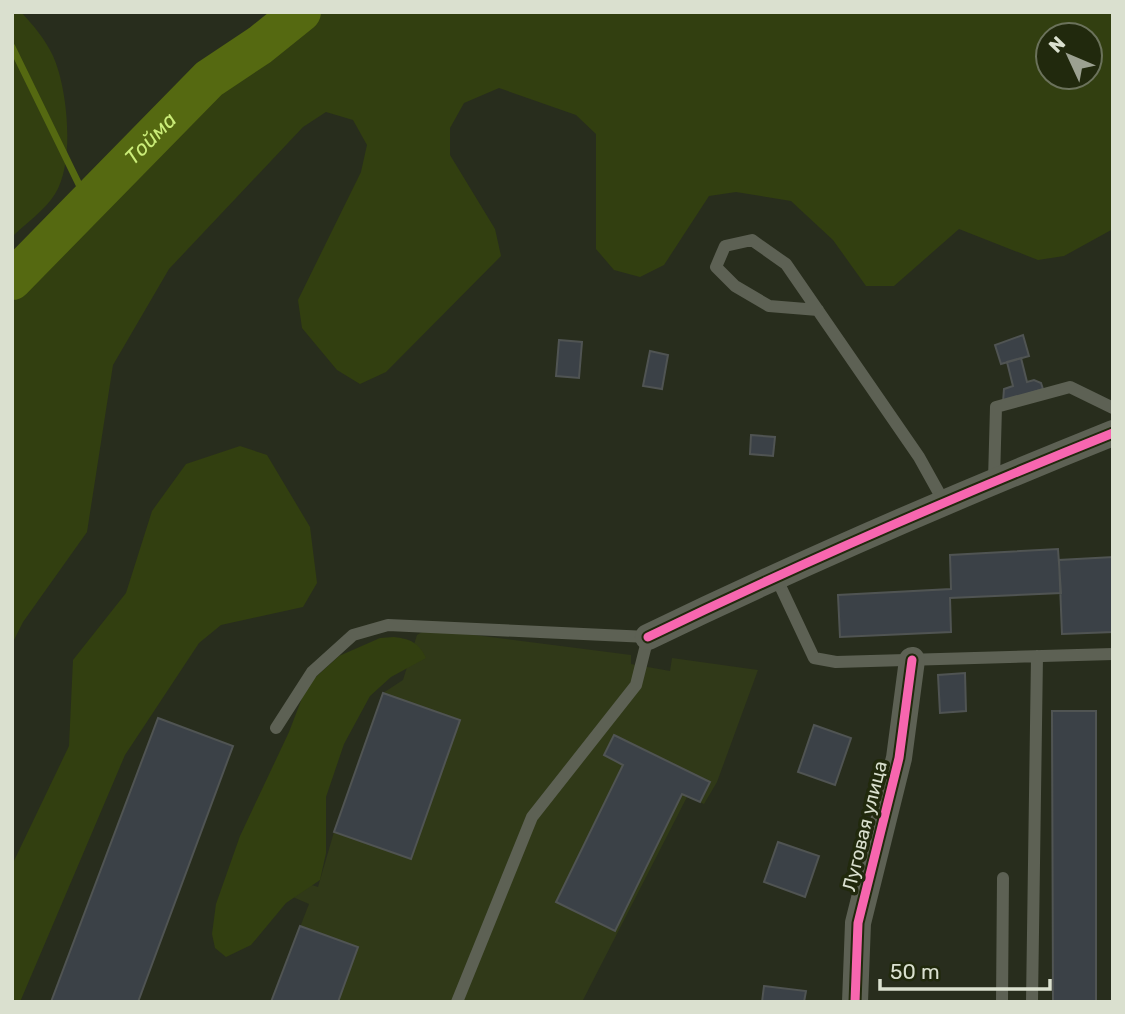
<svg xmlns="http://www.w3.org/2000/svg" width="1125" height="1014" font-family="Rubik,sans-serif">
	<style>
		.built { fill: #303918 }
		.green { fill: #323f10; fill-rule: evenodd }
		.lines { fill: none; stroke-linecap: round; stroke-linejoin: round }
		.stream { stroke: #556911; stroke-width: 7 }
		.river { stroke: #556911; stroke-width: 40 }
		.building { fill: #3b4147; stroke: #505453; stroke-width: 2 }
		.service { stroke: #5d6154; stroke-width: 12 }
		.minor { stroke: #5d6154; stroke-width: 26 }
		.cycleway-casing { stroke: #21290d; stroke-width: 13 }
		.cycleway { stroke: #f766af; stroke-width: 9 }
		.labels { text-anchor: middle; stroke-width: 7; stroke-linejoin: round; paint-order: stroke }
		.street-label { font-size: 19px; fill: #dae0cf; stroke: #21290d }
		.water-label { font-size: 21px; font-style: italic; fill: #cbed79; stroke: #21290d }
	</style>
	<rect width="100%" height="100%" fill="#282d1d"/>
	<!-- built -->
	<path class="built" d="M 427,629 L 631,655 L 631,664 L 670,671 L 672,658 L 758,670 L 717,782 L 704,804 L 687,797 L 582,1002 L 271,1002 L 309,904 L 286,894 L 293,879 L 318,887 L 334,832 L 383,693 L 403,680 L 417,635 Z"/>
	<!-- green -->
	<path class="green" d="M 12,12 L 21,12 C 34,26 45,39 53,56 C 68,89 75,163 55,194 C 45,210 25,224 12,237 Z
		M 319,12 L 1113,12 L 1113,229 L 1064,256 L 1038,260 L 959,229 L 894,286 L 866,286 L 833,240 L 791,201 L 736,192 L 709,196 L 664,265 L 640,277 L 614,270 L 596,249 L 596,134 L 576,115 L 499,88 L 464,103 L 450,128 L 450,155 L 495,229 L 501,256 L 386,372 L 360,384 L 337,370 L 302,328 L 298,300 L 361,172 L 367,145 L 353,120 L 326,112 L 303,127 L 169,269 L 113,365 L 87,532 L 23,622 L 12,644 L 12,303 L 170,119 L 260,45 ZM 1048,35 L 1090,35 L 1090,77 L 1048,77 Z
		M 240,446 L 267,455 L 310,527 L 317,583 L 303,607 L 221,625 L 199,643 L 125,755 L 20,1002 L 12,1002 L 12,865 L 69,746 L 73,660 L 126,593 L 152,511 L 186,464 Z
		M 394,637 C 411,639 419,643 426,658 L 391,677 L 370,696 L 344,744 L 326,797 L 326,853 L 320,880 L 286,903 L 251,945 L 226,957 L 215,948 L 212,934 L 216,904 L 240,836 L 289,732 L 307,685 L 339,656 L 380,638 Z"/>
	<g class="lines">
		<!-- stream -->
		<path class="stream" d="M 12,47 L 88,203"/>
		<!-- river -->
		<path class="river" id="s1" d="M 12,280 L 209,79 L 260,45 L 301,12"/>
	</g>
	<!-- building -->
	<path class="building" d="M 1023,335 L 1029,356 L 1001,364 L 995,345 Z
		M 559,340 L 582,342 L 579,378 L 556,376 Z
		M 650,351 L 668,355 L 662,389 L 643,386 Z
		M 1021,358 L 1027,382 L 1034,380 L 1041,383 L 1043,389 L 1003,402 L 1004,389 L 1013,386 L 1007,362 Z
		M 751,435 L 775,437 L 773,456 L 750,454 Z
		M 1058,549 L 1061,593 L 950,598 L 951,632 L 840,637 L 838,595 L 951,589 L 950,555 Z
		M 1113,557 L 1113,632 L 1062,634 L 1059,560 Z
		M 965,673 L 966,711 L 940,713 L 938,675 Z
		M 383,693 L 460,720 L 411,859 L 334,832 Z
		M 1052,711 L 1096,711 L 1096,1002 L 1053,1002 Z
		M 158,718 L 233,746 L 138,1002 L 51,1002 Z
		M 814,725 L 851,738 L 835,785 L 798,772 Z
		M 614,735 L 710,782 L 700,802 L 682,794 L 615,931 L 556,902 L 623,765 L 604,755 Z
		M 778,842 L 819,856 L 805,897 L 764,882 Z
		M 300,926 L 358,947 L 338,1002 L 271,1002 Z
		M 764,986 L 806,991 L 804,1002 L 762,1002 Z"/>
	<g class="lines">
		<!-- service -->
		<path class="service" d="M 818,310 L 769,306 L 735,286 L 716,267 L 725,246 L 752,240 L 786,264 L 919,457 L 944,502
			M 994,480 L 996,407 L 1070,387 L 1113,408
			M 775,575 L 814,658 L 836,662 L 1113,654
			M 276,728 L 312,672 L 353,635 L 388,625 L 648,637 L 636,685 L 532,817 L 457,1002
			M 1002,1002 L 1003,878
			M 1032,1002 L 1037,656"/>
		<!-- minor -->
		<path class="minor" d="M 648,637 C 801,563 956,496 1113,433
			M 855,1002 L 858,923 L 899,758 L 912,660"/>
		<defs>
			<path id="cycleway" d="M 648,637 C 801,563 956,496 1113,433
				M 855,1002 L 858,923 L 899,758 L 912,660"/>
		</defs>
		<!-- cycleway casing -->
		<use href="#cycleway" class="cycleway-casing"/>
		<!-- cycleway -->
		<use href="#cycleway" class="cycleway"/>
	</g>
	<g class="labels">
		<!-- street labels -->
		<g class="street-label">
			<text transform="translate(864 826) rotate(-76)" y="7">Луговая улица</text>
		</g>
		<!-- water labels -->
		<g class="water-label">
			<text dy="7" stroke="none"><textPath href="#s1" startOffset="198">Тойма</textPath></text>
		</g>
	</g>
	<!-- border -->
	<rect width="1125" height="1014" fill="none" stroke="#dae0cf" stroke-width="28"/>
	<!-- north arrow -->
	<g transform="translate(1069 56) rotate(314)"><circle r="33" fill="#21290d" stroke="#6b725b" stroke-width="2"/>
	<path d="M0-5L12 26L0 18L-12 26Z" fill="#9ca191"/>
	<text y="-10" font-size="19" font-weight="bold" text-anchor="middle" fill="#dae0cf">N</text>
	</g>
	<!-- scale -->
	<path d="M880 979v10h170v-10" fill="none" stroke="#dae0cf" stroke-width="3.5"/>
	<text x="890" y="979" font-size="21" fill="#dae0cf" stroke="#21290d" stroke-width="5" paint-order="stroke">50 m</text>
</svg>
